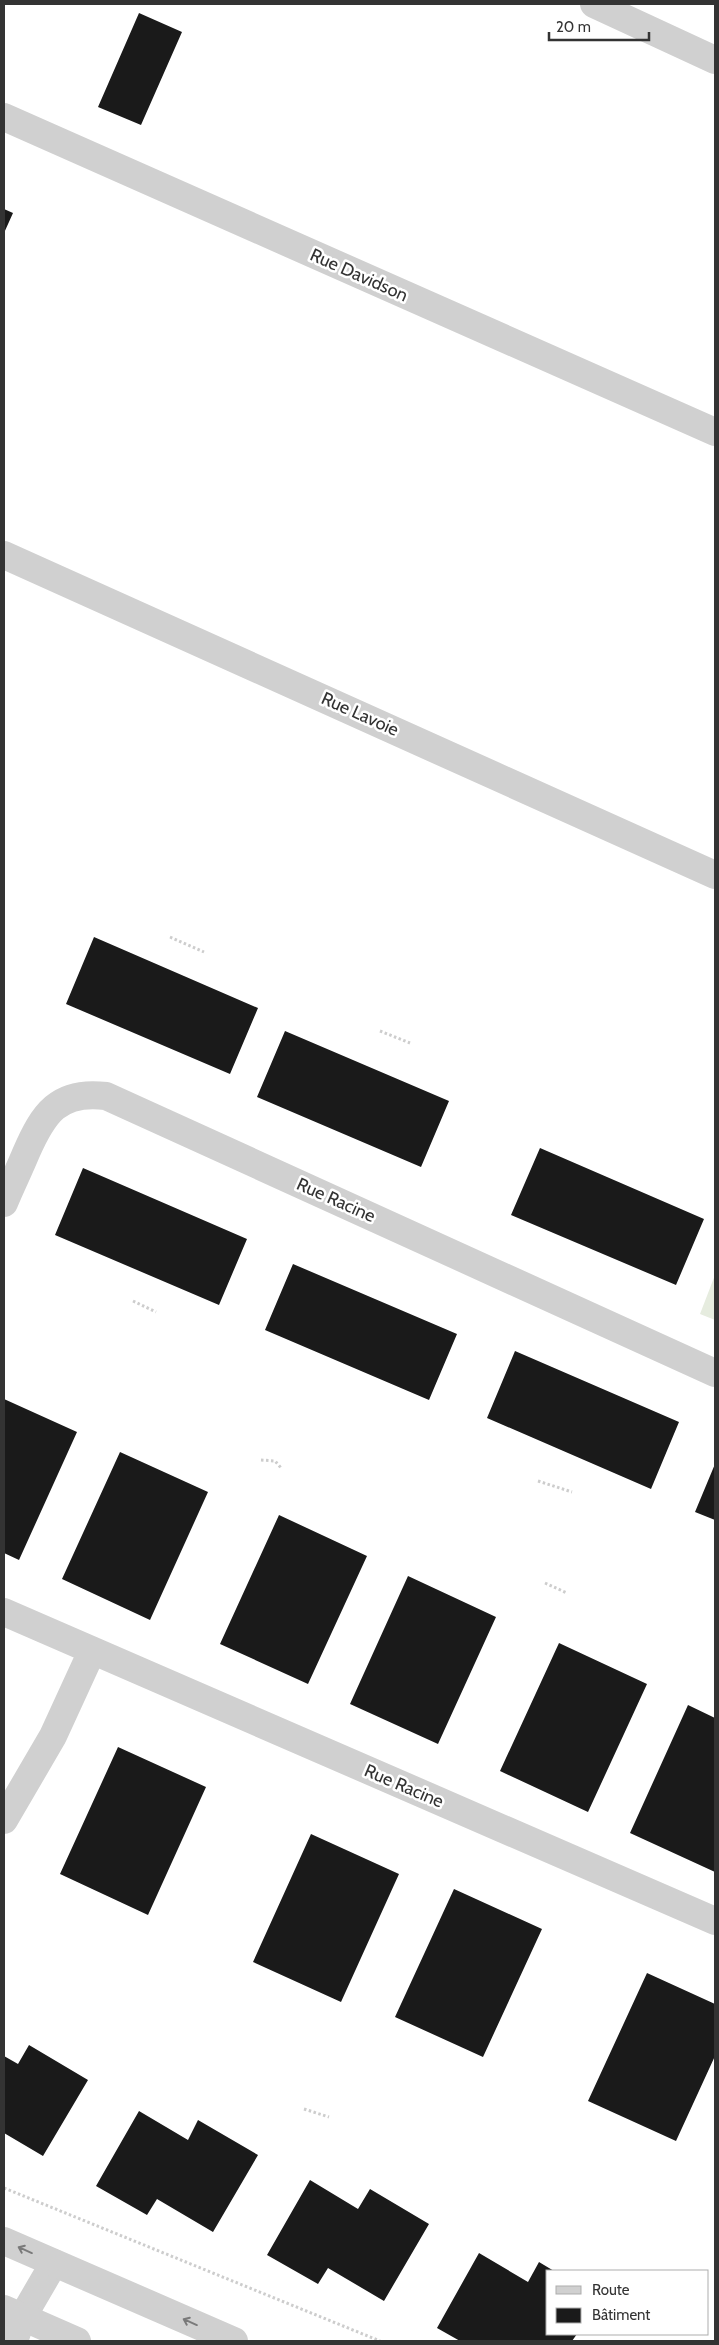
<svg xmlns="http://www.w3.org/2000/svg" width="719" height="2345" font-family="Cabin,sans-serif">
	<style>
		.green { fill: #e6ecdf }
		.building { fill: #1a1a1a }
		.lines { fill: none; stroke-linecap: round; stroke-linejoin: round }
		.path { stroke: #cdcdcd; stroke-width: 3; stroke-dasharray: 2.5 2.5; stroke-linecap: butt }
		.minor { stroke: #d0d0d0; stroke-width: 28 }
		.tertiary { stroke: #d0d0d0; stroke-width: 28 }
		.oneway { stroke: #7a7a7a }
		.labels { text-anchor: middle; stroke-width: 5; stroke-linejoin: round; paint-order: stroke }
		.street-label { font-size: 18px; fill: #333; stroke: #fff }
	</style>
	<rect width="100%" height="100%" fill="#fff"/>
	<!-- green -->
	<path class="green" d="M 715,1275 L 715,1320 L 700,1314 Z"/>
	<!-- building -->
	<path class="building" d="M 139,13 L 182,32 L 141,125 L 98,107 Z
		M 4,209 L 13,213 L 4,233 Z
		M 94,937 L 258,1008 L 230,1074 L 66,1004 Z
		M 285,1031 L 449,1101 L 421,1167 L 257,1097 Z
		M 540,1148 L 704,1219 L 676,1285 L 511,1215 Z
		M 83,1168 L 247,1239 L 219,1305 L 55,1235 Z
		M 293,1264 L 457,1334 L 429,1400 L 265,1330 Z
		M 515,1351 L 679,1422 L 651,1489 L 487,1418 Z
		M 4,1399 L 77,1432 L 19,1560 L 4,1553 Z
		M 120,1452 L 208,1492 L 150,1620 L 62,1579 Z
		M 715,1464 L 715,1520 L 695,1512 Z
		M 279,1515 L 367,1556 L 308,1684 L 220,1644 Z
		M 408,1576 L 496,1617 L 438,1744 L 350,1704 Z
		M 559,1643 L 647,1684 L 588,1812 L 500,1771 Z
		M 688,1705 L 715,1718 L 715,1872 L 630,1833 Z
		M 118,1747 L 206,1787 L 148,1915 L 60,1874 Z
		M 311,1834 L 399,1874 L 341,2002 L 253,1962 Z
		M 454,1889 L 542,1929 L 483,2057 L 395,2017 Z
		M 647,1973 L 715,2004 L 715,2056 L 676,2141 L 588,2101 Z
		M 29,2045 L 88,2080 L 43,2156 L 4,2133 L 4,2056 L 18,2064 Z
		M 139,2111 L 188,2140 L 198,2120 L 258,2155 L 213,2232 L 157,2199 L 147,2215 L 96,2186 Z
		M 310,2180 L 358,2209 L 370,2189 L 429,2224 L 384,2301 L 328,2268 L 318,2284 L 267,2255 Z
		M 479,2253 L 528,2282 L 539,2262 L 554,2271 L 548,2271 L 548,2334 L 577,2334 L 572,2341 L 460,2341 L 437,2328 Z"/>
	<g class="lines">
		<!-- path -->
		<path class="path" d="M 170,937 L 204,952
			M 380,1031 L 410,1043
			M 133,1301 L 156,1312
			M 261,1460 L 275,1461 L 282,1469
			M 538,1481 L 572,1492
			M 545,1583 L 567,1593
			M 304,2109 L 329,2117
			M 4,2188 L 380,2341"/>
		<!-- minor -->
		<path class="minor" d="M 594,4 L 715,60
			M 4,117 L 715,432
			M 4,555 L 715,875
			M 4,1203 C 11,1186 19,1170 26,1153 C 43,1114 58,1090 106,1096 L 715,1373
			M 4,1612 L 715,1921
			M 4,1820 L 53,1736 L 92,1651
			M 14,2341 L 22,2318 L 54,2263"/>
		<!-- tertiary -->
		<path class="tertiary" d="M 4,2241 L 234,2341
			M 4,2309 L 77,2341"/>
	</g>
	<!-- one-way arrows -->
	<defs><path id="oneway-shaft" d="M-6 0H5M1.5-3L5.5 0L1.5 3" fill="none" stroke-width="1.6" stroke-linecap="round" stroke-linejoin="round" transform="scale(1.25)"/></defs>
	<g class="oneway">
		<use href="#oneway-shaft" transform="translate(25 2250) rotate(-156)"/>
		<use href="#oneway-shaft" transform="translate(190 2322) rotate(-156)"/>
	</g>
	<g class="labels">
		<!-- street labels -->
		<g class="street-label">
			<text transform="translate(359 275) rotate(24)" y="6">Rue Davidson</text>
			<text transform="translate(360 714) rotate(24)" y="6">Rue Lavoie</text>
			<text transform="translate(336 1200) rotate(24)" y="6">Rue Racine</text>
			<text transform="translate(404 1786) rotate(23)" y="6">Rue Racine</text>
		</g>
	</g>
	<!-- border -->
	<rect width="719" height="2345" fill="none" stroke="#333333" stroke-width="10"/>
	<!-- legend -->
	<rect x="546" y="2270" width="162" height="65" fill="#ffffff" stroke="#adadad"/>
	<rect x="556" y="2286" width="25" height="8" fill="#d0d0d0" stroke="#adadad"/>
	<text x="592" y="2295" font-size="15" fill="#333333">Route</text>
	<rect x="556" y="2308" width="25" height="15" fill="#1a1a1a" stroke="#adadad"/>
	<text x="592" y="2320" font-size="15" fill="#333333">Bâtiment</text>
	<!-- scale -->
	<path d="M549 32v8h100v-8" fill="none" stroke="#333333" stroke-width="2.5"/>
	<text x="556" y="32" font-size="15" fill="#333333" stroke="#ffffff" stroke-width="4" paint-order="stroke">20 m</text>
</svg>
